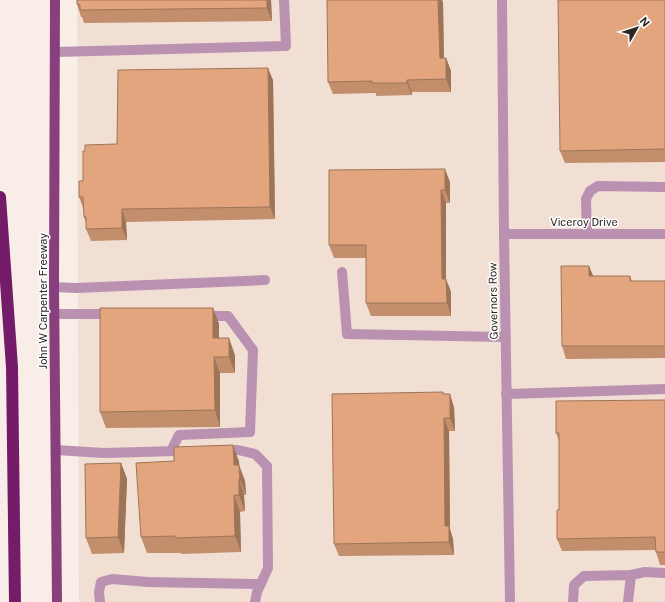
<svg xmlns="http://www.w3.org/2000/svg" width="665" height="602" font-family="'Public Sans',sans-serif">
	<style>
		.built { fill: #f2dfd4 }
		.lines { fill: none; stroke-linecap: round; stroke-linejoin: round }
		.minor { stroke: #bb91b2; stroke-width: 10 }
		.major { stroke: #883f7d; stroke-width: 10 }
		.highway { stroke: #741c69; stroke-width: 12 }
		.wall { fill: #c28e6c }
		.shaded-wall { fill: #9e7458 }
		.building { fill: #e2a57d; stroke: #9e7458 }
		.labels { text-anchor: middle; stroke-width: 3; stroke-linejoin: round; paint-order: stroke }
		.street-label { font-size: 11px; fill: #2a2623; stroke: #fff }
	</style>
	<rect width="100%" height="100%" fill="#f9eee7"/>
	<!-- built -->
	<path class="built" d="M 77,0 L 665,0 L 665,602 L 79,602 Z"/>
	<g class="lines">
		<!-- minor -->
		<path class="minor" d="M 502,0 L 504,234 L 510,602
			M 55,52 L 286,46 L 284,0
			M 504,234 L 665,234
			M 587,234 L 586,199 L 590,191 L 598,186 L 665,187
			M 342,272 L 347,334 L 505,337
			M 54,287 L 76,288 L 265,280
			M 55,314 L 113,314
			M 506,394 L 665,389
			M 56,450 L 104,453 L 177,451
			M 221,450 L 238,450 L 255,454 L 267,466 L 268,568 L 257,592 L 255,602
			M 171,451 L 179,435 L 250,432 L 253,350 L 228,316 L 205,316
			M 100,602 L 99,592 L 101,582 L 112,579 L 148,582 L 261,584
			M 573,602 L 574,585 L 584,576 L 631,575
			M 628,602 L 631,575 L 645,572 L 665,573"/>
		<!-- major -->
		<path class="major" d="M 55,0 L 54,287 L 57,602"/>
		<!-- highway -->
		<path class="highway" d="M 0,197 L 12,367 L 15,602"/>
	</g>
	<!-- wall -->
	<path class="wall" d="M 77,0 L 271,0 L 272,21 L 84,23 L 82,17 L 81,17 L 77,4 Z
		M 665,0 L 665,162 L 565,163 L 560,151 Z
		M 443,2 L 444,58 L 446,58 L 451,71 L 451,92 L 412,92 L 412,95 L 376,96 L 376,93 L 333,94 L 328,82 Z
		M 273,80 L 275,219 L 126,222 L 127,240 L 91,241 L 86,229 L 86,223 L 84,217 L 84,210 L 79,197 L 83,181 L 85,151 L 117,144 Z
		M 450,182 L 450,203 L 446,203 L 446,279 L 451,292 L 451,316 L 371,316 L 366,303 L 366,258 L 334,258 L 329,245 Z
		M 589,266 L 593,276 L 630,276 L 632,281 L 665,281 L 665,358 L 566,359 L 562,346 Z
		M 213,308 L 219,324 L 219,338 L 235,355 L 235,373 L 220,373 L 220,427 L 106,428 L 100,412 Z
		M 443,392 L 444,394 L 454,407 L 455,431 L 449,431 L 450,529 L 453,539 L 454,555 L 339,556 L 334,544 Z
		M 665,400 L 665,565 L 660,565 L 656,552 L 655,550 L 562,551 L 557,539 L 559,510 L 559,441 L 556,433 Z
		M 174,461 L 239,461 L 239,465 L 245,481 L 246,495 L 244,495 L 245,511 L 240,512 L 241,552 L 181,554 L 181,553 L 147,553 L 141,537 Z
		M 121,463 L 127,479 L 124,553 L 92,554 L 86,538 Z"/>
	<!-- shaded-wall -->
	<path class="shaded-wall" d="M 267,0 L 271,0 L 272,21 L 267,8 Z
		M 438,0 L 442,0 L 443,2 L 444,71 L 440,58 Z
		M 446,58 L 451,71 L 451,92 L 446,79 Z
		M 268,68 L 273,80 L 275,219 L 270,207 Z
		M 407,80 L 412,92 L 412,95 L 407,83 Z
		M 445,169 L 450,182 L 450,203 L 445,190 Z
		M 441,190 L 446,203 L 446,292 L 442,279 Z
		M 122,209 L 126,222 L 127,240 L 122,228 Z
		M 589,266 L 594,278 L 589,276 Z
		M 446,279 L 451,292 L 451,316 L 447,303 Z
		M 213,308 L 219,324 L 219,355 L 213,338 Z
		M 229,338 L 235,355 L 235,373 L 229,357 Z
		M 214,357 L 220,373 L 220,427 L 215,410 Z
		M 450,394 L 454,407 L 455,431 L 450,418 Z
		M 444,418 L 449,431 L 450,529 L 453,539 L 454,555 L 449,542 L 445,526 Z
		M 233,445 L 239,461 L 240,479 L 234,465 Z
		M 121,463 L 127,479 L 124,553 L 118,537 Z
		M 239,465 L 245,481 L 246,495 L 240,479 Z
		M 239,479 L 244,495 L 245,511 L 239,495 Z
		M 234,495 L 240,512 L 241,552 L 235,536 Z"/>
	<!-- building -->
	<path class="building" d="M 77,0 L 267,0 L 267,8 L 80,10 L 80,5 L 77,4 Z
		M 327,0 L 438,0 L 440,58 L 446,58 L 446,79 L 407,80 L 407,83 L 372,83 L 372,81 L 328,82 Z
		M 558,0 L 665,0 L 665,149 L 560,151 Z
		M 268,68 L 270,207 L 122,209 L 122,228 L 86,229 L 86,217 L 84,217 L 83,197 L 79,197 L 79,181 L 83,181 L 83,151 L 85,151 L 85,145 L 117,144 L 118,70 Z
		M 445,169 L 445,190 L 441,190 L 442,279 L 446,279 L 447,303 L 366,303 L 366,245 L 329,245 L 329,170 Z
		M 561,266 L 589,266 L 589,276 L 630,276 L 630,281 L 665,281 L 665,346 L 562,346 Z
		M 100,308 L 213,308 L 213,338 L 229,338 L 229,357 L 214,357 L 215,410 L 100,412 Z
		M 443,392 L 443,394 L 450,394 L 450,418 L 444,418 L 445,526 L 449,526 L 449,542 L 334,544 L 332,394 Z
		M 665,400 L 665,552 L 656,552 L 655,537 L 557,539 L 557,510 L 559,510 L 559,433 L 556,433 L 556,401 Z
		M 233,445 L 234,465 L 239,465 L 240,479 L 239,479 L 239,495 L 234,495 L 235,536 L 175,538 L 175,536 L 141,537 L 136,463 L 174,461 L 174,447 Z
		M 121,463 L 118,537 L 86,538 L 85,464 Z"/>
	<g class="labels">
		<!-- street labels -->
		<g class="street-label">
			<text x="584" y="226">Viceroy Drive</text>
			<text transform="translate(43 301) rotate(-90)" y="4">John W Carpenter Freeway</text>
			<text transform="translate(493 301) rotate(-91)" y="4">Governors Row</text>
		</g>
	</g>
	<!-- north arrow -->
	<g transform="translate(637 28) rotate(51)" stroke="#ffffff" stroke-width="3" paint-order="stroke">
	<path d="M0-3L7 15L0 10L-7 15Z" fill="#2a2623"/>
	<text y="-6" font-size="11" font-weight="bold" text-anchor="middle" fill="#2a2623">N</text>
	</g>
</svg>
